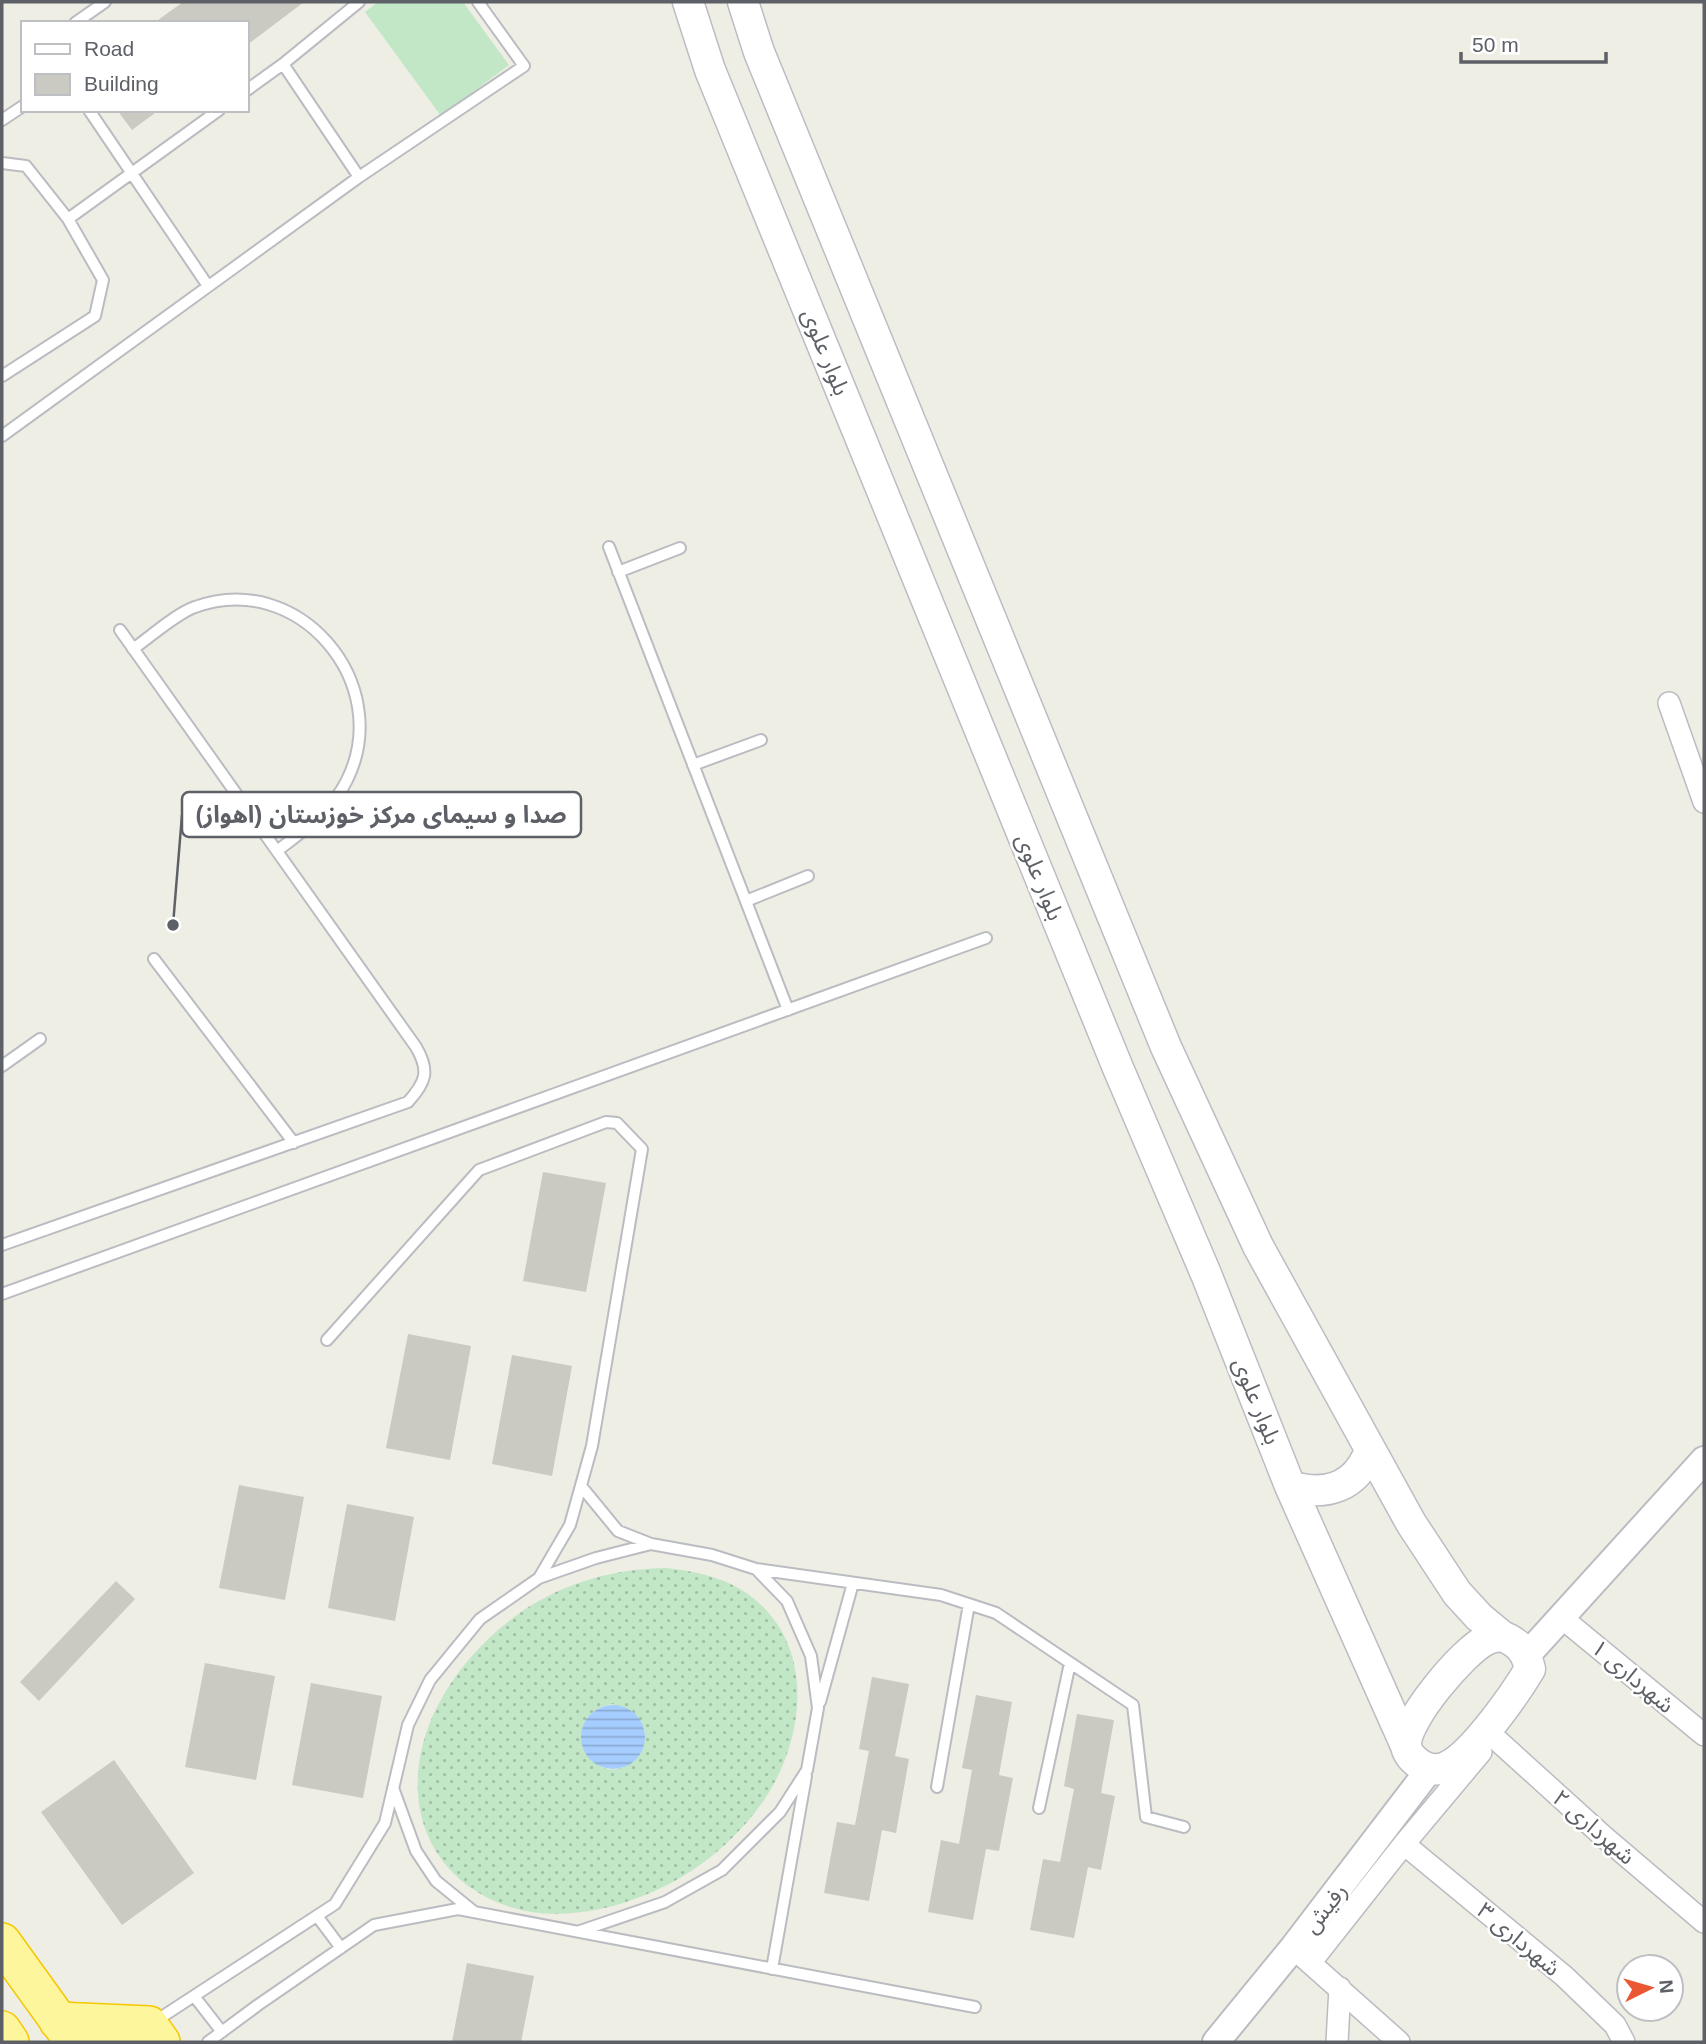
<svg xmlns="http://www.w3.org/2000/svg" width="1706" height="2044" font-family="Arial,'Noto Sans Arabic',sans-serif">
	<style>
		.grass { fill: url(#grass-dots); fill-rule: evenodd }
		.pitch { fill: #c2e7c7 }
		.water { fill: url(#water-rules) }
		.building { fill: #cac9c2 }
		.lines { fill: none; stroke-linecap: round; stroke-linejoin: round }
		.service-casing { stroke: #babcc1; stroke-width: 14 }
		.minor-casing { stroke: #babcc1; stroke-width: 24 }
		.tertiary-casing { stroke: #babcc1; stroke-width: 30 }
		.secondary-casing { stroke: #bbbdc3; stroke-width: 33 }
		.trunk-casing { stroke: #f4c701; stroke-width: 40 }
		.service { stroke: #fff; stroke-width: 10 }
		.minor { stroke: #fff; stroke-width: 21 }
		.tertiary { stroke: #fff; stroke-width: 26 }
		.secondary { stroke: #fff; stroke-width: 30 }
		.trunk { stroke: #fef69d; stroke-width: 37 }
		.labels { text-anchor: middle; stroke-width: 5; stroke-linejoin: round; paint-order: stroke }
		.street-label { font-size: 23px; fill: #5d6066; stroke: #fff }
		.leader { fill: none; stroke: #5d6066; stroke-width: 2.5 }
		.callout-dot { fill: #5d6066; stroke: #fff; stroke-width: 2.5 }
		.callout { fill: #fff; stroke: #5d6066; stroke-width: 2.5 }
		.callout-label { font-size: 24px; text-anchor: middle; font-weight: bold; fill: #5d6066 }
	</style>
	<defs>
		<pattern id="grass-dots" width="8" height="8" patternUnits="userSpaceOnUse" patternTransform="scale(1.75)"><rect width="8" height="8" fill="#c2e7c7"/><path d="M2 2h.1M6 6h.1" fill="none" stroke="#a1bfa5" stroke-width="1.8" stroke-linecap="round"/></pattern>
		<pattern id="water-rules" width="6" height="5" patternUnits="userSpaceOnUse" patternTransform="scale(1.75)"><rect width="6" height="5" fill="#a6cdff"/><path d="M0 2.5h6" fill="none" stroke="#8aaad2"/></pattern>
	</defs>
	<rect width="100%" height="100%" fill="#efeee5"/>
	<!-- grass -->
	<path class="grass" d="M 666,1568 C 693,1571 719,1576 742,1590 C 818,1638 807,1739 762,1803 C 727,1852 677,1887 620,1904 C 586,1914 547,1918 513,1908 C 420,1879 395,1788 438,1705 C 457,1668 487,1636 521,1612 C 565,1582 614,1569 666,1568 ZM 613,1704 L 644,1727 C 646,1740 644,1746 634,1756 C 631,1759 627,1765 623,1767 C 589,1784 557,1713 613,1704 Z"/>
	<!-- pitch -->
	<path class="pitch" d="M 378,2 L 463,2 L 509,65 L 441,116 L 365,12 Z"/>
	<!-- water -->
	<path class="water" d="M581 1737a32 32 0 1 1 64 0a32 32 0 1 1-64 0Z"/>
	<!-- building -->
	<path class="building" d="M 183,2 L 304,2 L 247,45 L 247,23 L 154,23 Z
		M 117,110 L 159,110 L 132,130 Z
		M 543,1172 L 606,1183 L 586,1292 L 523,1281 Z
		M 408,1334 L 471,1346 L 450,1460 L 386,1448 Z
		M 512,1355 L 572,1366 L 552,1476 L 492,1464 Z
		M 239,1485 L 304,1497 L 285,1600 L 219,1588 Z
		M 347,1504 L 414,1517 L 395,1621 L 328,1608 Z
		M 116,1581 L 135,1599 L 39,1701 L 20,1682 Z
		M 205,1663 L 275,1676 L 256,1780 L 185,1767 Z
		M 872,1677 L 909,1684 L 895,1756 L 909,1759 L 896,1833 L 882,1830 L 869,1901 L 824,1893 L 837,1822 L 855,1825 L 869,1751 L 859,1749 Z
		M 311,1683 L 382,1696 L 363,1798 L 292,1785 Z
		M 976,1695 L 1012,1702 L 999,1775 L 1013,1778 L 999,1851 L 986,1849 L 973,1920 L 928,1912 L 941,1840 L 959,1844 L 972,1770 L 962,1768 Z
		M 1077,1714 L 1114,1720 L 1101,1793 L 1115,1796 L 1101,1870 L 1088,1867 L 1074,1938 L 1030,1930 L 1043,1859 L 1060,1862 L 1074,1789 L 1064,1786 Z
		M 114,1760 L 194,1873 L 122,1925 L 41,1812 Z
		M 467,1963 L 534,1976 L 521,2042 L 452,2042 Z"/>
	<g class="lines">
		<defs>
			<path id="service" d="M 75,23 L 105,2
				M 283,64 L 359,177
				M 247,90 L 283,64 L 359,2
				M 89,110 L 208,286
				M 2,120 L 23,106
				M 2,163 L 26,166 L 68,219 L 103,280 L 95,316 L 2,376
				M 68,219 L 219,110
				M 2,436 L 359,177 L 524,66 L 478,2
				M 609,547 L 788,1010
				M 618,572 L 680,548
				M 133,649 C 150,637 177,613 195,607 C 298,569 395,683 347,780 C 332,811 304,830 277,851
				M 693,765 L 761,740
				M 746,901 L 808,876
				M 154,959 L 294,1143
				M 2,1066 L 40,1039
				M 2,1245 L 408,1102 C 426,1082 430,1071 416,1047 L 120,630
				M 2,1294 L 986,938
				M 581,1486 L 618,1531 L 651,1544
				M 756,1569 L 941,1595 L 996,1613 L 1133,1705 L 1146,1817 L 1184,1827
				M 539,1578 L 596,1558 L 651,1544 L 712,1555 L 756,1569 L 787,1601 L 811,1656 L 818,1708 L 807,1770 L 780,1812 L 722,1870 L 665,1902 L 580,1931
				M 820,1702 L 853,1583
				M 937,1787 L 969,1604
				M 393,1788 L 416,1851 L 436,1881 L 473,1911
				M 1039,1808 L 1070,1663
				M 317,1916 L 341,1948
				M 772,1969 L 806,1776
				M 194,1996 L 222,2032
				M 154,2022 L 335,1904 L 385,1823 L 408,1725 L 430,1680 L 480,1619 L 539,1578 L 570,1525 L 592,1446 L 642,1149 L 617,1123 L 606,1122 L 479,1170 L 327,1340
				M 208,2042 L 258,2005 L 374,1925 L 458,1909 L 975,2007"/>
			<path id="minor" d="M 1669,703 L 1704,802
				M 1562,1618 L 1704,1735
				M 1486,1730 L 1603,1836 L 1704,1922
				M 1404,1844 L 1564,1976 L 1615,2025 L 1624,2042
				M 1300,1954 L 1399,2042
				M 1310,1963 L 1404,1844 L 1481,1752
				M 1337,2042 L 1340,1988"/>
			<path id="tertiary" d="M 1527,1655 L 1704,1460
				M 1216,2042 L 1293,1948 L 1429,1770"/>
			<path id="secondary" d="M 688,2 L 710,70 L 1118,1068 L 1206,1274 L 1290,1486 L 1406,1746
				M 743,2 L 759,52 L 1166,1047 L 1258,1246 L 1411,1523 L 1457,1593 L 1479,1617 L 1502,1636
				M 1290,1486 C 1326,1497 1357,1487 1370,1450
				M 1502,1636 C 1519,1643 1526,1651 1530,1669 C 1515,1694 1472,1756 1446,1767 C 1437,1771 1429,1770 1421,1765 C 1414,1761 1406,1753 1406,1744 C 1406,1719 1463,1651 1486,1640 C 1491,1637 1497,1637 1502,1636 Z"/>
			<path id="trunk" d="M 2,1942 L 74,2042
				M 58,2021 L 149,2025 L 161,2042
				M 2,2030 L 10,2042"/>
		</defs>
		<!-- service casing -->
		<use href="#service" class="service-casing"/>
		<!-- minor casing -->
		<use href="#minor" class="minor-casing"/>
		<!-- tertiary casing -->
		<use href="#tertiary" class="tertiary-casing"/>
		<!-- secondary casing -->
		<use href="#secondary" class="secondary-casing"/>
		<!-- trunk casing -->
		<use href="#trunk" class="trunk-casing"/>
		<!-- service -->
		<use href="#service" class="service"/>
		<!-- minor -->
		<use href="#minor" class="minor"/>
		<!-- tertiary -->
		<use href="#tertiary" class="tertiary"/>
		<!-- secondary -->
		<use href="#secondary" class="secondary"/>
		<!-- trunk -->
		<use href="#trunk" class="trunk"/>
	</g>
	<g class="labels">
		<!-- street labels -->
		<g class="street-label">
			<text transform="translate(826 352) rotate(68)" y="8">بلوار علوی</text>
			<text transform="translate(1040 877) rotate(68)" y="8">بلوار علوی</text>
			<text transform="translate(1257 1401) rotate(68)" y="8">بلوار علوی</text>
			<text transform="translate(1633 1676) rotate(40)" y="8">شهرداری ۱</text>
			<text transform="translate(1594 1827) rotate(41)" y="8">شهرداری ۲</text>
			<text transform="translate(1325 1908) rotate(-52)" y="8">رفیش</text>
			<text transform="translate(1519 1939) rotate(40)" y="8">شهرداری ۳</text>
		</g>
	</g>
	<!-- callouts -->
	<path class="leader" d="M173 925L182 815"/>
	<circle class="callout-dot" cx="173" cy="925" r="7"/>
	<rect class="callout" x="182" y="792" width="399" height="45" rx="7"/>
	<g class="callout-label">
		<text x="381" y="823">صدا و سیمای مرکز خوزستان (اهواز)</text>
	</g>
	<!-- border -->
	<rect width="1706" height="2044" fill="none" stroke="#5d6066" stroke-width="7"/>
	<!-- legend -->
	<rect x="21" y="21" width="228" height="91" fill="#ffffff" stroke="#bebfc2" stroke-width="2"/>
	<rect x="35" y="44" width="35" height="10" fill="#ffffff" stroke="#bebfc2" stroke-width="2"/>
	<text x="84" y="56" font-size="21" fill="#5d6066">Road</text>
	<rect x="35" y="74" width="35" height="21" fill="#cac9c2" stroke="#bebfc2" stroke-width="2"/>
	<text x="84" y="91" font-size="21" fill="#5d6066">Building</text>
	<!-- north arrow -->
	<g transform="translate(1650 1988) rotate(85)"><circle r="33" fill="#ffffff" stroke="#bebfc2" stroke-width="2"/>
	<path d="M0-5L12 26L0 18L-12 26Z" fill="#e95832"/>
	<text y="-10" font-size="19" font-weight="bold" text-anchor="middle" fill="#5d6066">N</text>
	</g>
	<!-- scale -->
	<path d="M1461 52v10h145v-10" fill="none" stroke="#5d6066" stroke-width="3.5"/>
	<text x="1472" y="52" font-size="21" fill="#5d6066" stroke="#ffffff" stroke-width="5" paint-order="stroke">50 m</text>
</svg>
